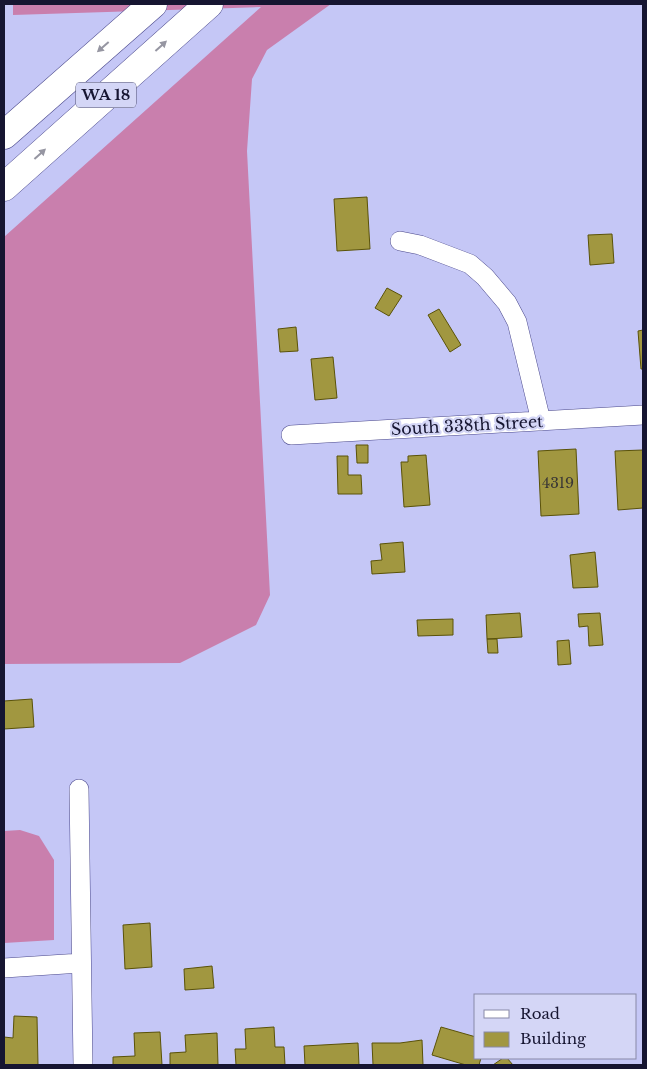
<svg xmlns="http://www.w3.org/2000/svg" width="647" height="1069" font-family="'Libre Baskerville',serif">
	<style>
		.forest { fill: #c97fad }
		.building { fill: #a19740; stroke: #5a5208 }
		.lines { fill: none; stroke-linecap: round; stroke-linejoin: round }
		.minor-casing { stroke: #49478b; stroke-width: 20 }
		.highway-casing { stroke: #49478b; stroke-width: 29 }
		.minor { stroke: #fff; stroke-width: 19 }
		.highway { stroke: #fff; stroke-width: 28 }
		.oneway { fill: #9696a2 }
		.labels { text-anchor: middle; stroke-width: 4.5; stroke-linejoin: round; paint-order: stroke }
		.number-label { font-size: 14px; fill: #393635 }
		.shield { fill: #d4d6f6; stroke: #4f4f6c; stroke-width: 1 }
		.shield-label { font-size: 15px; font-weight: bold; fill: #161531 }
		.street-label { font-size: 16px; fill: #161531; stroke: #d4d6f6 }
	</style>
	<rect width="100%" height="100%" fill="#c5c7f6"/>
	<!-- forest -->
	<path class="forest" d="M 13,4 L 331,4 L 267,50 L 252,79 L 247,151 L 270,595 L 256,625 L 180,663 L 4,664 L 4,237 L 261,7 L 13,15 Z
		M 20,830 L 39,836 L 54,860 L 54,940 L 4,943 L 4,831 Z"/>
	<!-- building -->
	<path class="building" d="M 367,197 L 370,249 L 337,251 L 334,199 Z
		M 612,234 L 614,263 L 590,265 L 588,235 Z
		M 387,288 L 402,296 L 389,316 L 375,308 Z
		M 439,309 L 461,345 L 450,352 L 428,315 Z
		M 296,327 L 298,351 L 280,352 L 278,329 Z
		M 643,330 L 643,369 L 641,369 L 638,331 Z
		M 333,357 L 337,398 L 315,400 L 311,359 Z
		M 356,445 L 368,445 L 368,463 L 357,463 Z
		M 576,449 L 579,514 L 541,516 L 538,451 Z
		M 643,450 L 643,508 L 618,510 L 615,451 Z
		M 426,455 L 430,505 L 404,507 L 401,462 L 408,462 L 408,456 Z
		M 337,456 L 348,456 L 348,475 L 361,475 L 362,494 L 338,494 Z
		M 403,542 L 405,572 L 372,574 L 371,561 L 382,560 L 380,544 Z
		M 595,552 L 598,587 L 573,588 L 570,555 Z
		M 520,613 L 522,637 L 487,639 L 486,615 Z
		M 600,613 L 603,645 L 589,646 L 588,626 L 579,627 L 578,614 Z
		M 453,619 L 453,635 L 418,636 L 417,620 Z
		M 487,639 L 497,639 L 498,653 L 488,653 Z
		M 569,640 L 571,664 L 558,665 L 557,641 Z
		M 32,699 L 34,727 L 4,729 L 4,701 Z
		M 150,923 L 152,967 L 125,969 L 123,925 Z
		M 212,966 L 214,988 L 185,990 L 184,969 Z
		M 14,1016 L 37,1017 L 38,1065 L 4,1065 L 4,1037 L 13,1038 Z
		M 274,1027 L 275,1047 L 284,1047 L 285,1065 L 236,1065 L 235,1049 L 246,1049 L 245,1029 Z
		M 441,1027 L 476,1037 L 476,1058 L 481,1058 L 479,1065 L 466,1065 L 432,1055 Z
		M 160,1032 L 162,1065 L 113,1065 L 113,1057 L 135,1056 L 134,1033 Z
		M 217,1033 L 218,1065 L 170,1065 L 170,1053 L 186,1052 L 185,1035 Z
		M 422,1040 L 423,1065 L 373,1065 L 372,1043 L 400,1043 Z
		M 358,1043 L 359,1065 L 305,1065 L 304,1046 Z
		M 503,1058 L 507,1058 L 513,1065 L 493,1065 Z"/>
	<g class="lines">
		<defs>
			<path id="minor" d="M 400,241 L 420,245 L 470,264 L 485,277 L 507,303 L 517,322 L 541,421
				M 291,435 L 643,415
				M 79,789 L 83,1065
				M 4,968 L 81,963"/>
			<path id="highway" d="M 4,135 L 153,4
				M 4,187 L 209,4"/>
		</defs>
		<!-- minor casing -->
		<use href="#minor" class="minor-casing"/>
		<!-- highway casing -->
		<use href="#highway" class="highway-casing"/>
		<!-- minor -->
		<use href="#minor" class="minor"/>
		<!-- highway -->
		<use href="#highway" class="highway"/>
	</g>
	<!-- one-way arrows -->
	<defs><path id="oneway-solid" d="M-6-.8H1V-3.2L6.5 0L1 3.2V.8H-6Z" transform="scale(1.25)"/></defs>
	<g class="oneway">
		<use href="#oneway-solid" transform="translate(161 46) rotate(-42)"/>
		<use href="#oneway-solid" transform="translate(103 47) rotate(139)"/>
		<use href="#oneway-solid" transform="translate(40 154) rotate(-42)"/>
	</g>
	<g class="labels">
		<!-- number labels -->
		<g class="number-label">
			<text x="558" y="488">4319</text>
		</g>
		<!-- shield labels -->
		<rect class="shield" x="76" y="82.5" width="60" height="25" rx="4"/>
		<g class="shield-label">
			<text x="106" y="100">WA 18</text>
		</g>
		<!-- street labels -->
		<g class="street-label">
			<text transform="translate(467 425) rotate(-3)" y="6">South 338th Street</text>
		</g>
	</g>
	<!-- border -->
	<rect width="647" height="1069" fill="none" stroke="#161531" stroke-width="10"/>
	<!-- legend -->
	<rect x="474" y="994" width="162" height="65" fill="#d4d6f6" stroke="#8889a7"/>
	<rect x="484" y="1010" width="25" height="8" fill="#ffffff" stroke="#8889a7"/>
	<text x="520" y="1019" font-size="15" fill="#161531">Road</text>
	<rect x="484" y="1032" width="25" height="15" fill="#a19740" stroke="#8889a7"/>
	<text x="520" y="1044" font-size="15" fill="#161531">Building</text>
</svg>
